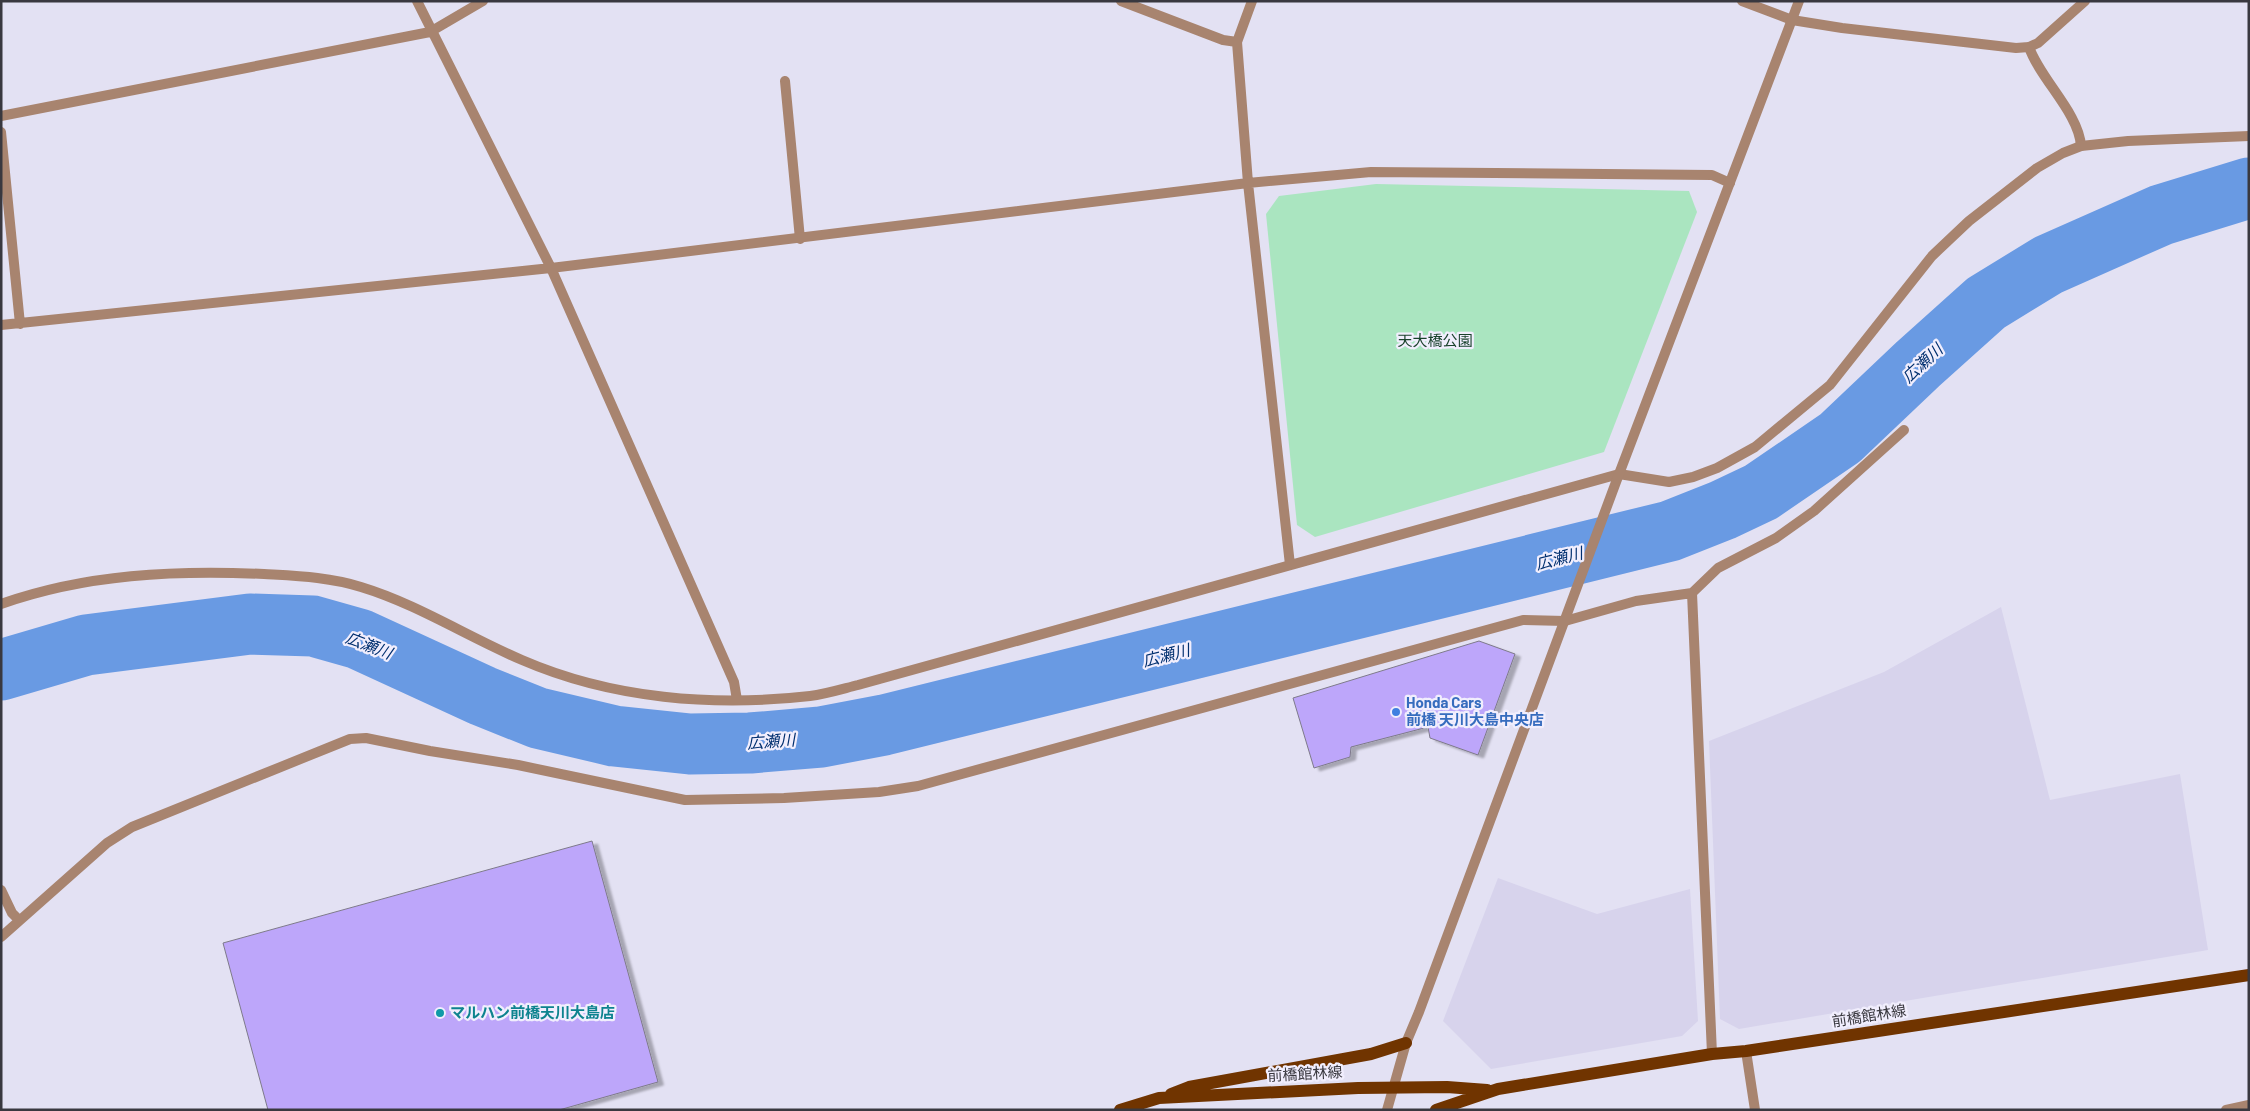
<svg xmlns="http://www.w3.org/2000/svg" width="2250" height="1111" font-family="Barlow,'Noto Sans JP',sans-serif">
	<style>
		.built { fill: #d7d3ec }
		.green { fill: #aae5c0 }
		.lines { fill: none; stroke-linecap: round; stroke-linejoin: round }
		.river { stroke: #699ae3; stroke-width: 61 }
		.building { fill: #bda6fa; stroke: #7e7a8a; filter: url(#shadow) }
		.service { stroke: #a8846f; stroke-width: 10 }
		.minor { stroke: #a8846f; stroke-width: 10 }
		.tertiary { stroke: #a8846f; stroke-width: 10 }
		.primary { stroke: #703400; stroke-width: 12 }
		.shop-dot { fill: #3f7fe0; stroke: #f1eefd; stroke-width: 2 }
		.culture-dot { fill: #0f9aa8; stroke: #f1eefd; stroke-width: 2 }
		.labels { text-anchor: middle; stroke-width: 4.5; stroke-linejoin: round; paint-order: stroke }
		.park-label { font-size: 15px; fill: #1a422c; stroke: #f1eefd }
		.shop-label { font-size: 15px; font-weight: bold; fill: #366cbe; stroke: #f1eefd; text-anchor: start }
		.culture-label { font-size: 15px; font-weight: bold; fill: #0d838f; stroke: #f1eefd; text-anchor: start }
		.street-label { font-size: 15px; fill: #39383f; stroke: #f1eefd }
		.water-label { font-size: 16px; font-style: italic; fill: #002f6f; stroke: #f1eefd }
	</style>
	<defs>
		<filter id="shadow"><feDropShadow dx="5.5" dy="3" stdDeviation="1" flood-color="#0004"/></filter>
	</defs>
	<rect width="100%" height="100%" fill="#e3e1f3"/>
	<!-- built -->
	<path class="built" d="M 2001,607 L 2050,800 L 2180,774 L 2208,950 L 1739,1029 L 1720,1019 L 1709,741 L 1884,672 Z
		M 1498,878 L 1597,914 L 1690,889 L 1698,1021 L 1682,1036 L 1491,1069 L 1443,1021 Z"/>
	<!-- green -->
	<path class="green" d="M 1376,184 L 1689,191 L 1697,212 L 1604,452 L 1315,537 L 1297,525 L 1266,214 L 1279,196 Z"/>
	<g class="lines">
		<!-- river -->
		<path class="river" d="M 1,670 L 86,645 L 250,624 L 313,626 L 359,639 L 483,696 L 538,718 L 614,736 L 690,744 L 750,743 L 821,737 L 884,725 L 1670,531 L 1723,510 L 1761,492 L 1840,438 L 1918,364 L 1986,303 L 2048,265 L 2161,215 L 2249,188"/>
	</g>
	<!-- building -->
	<path class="building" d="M 1479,641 L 1515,654 L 1478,755 L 1430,738 L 1428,727 L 1351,747 L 1350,757 L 1314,768 L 1293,698 Z
		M 592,841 L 658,1082 L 559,1110 L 268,1110 L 223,943 Z"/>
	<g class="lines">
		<!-- service -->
		<path class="service" d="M 2029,47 C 2040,79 2079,113 2081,146
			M 785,81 L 800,239
			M 1746,1051 L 1755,1110
			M 2226,1110 L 2249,1105"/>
		<!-- minor -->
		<path class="minor" d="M 417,1 L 551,268 L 734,682 L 737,700
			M 1121,1 L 1223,40 L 1237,42
			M 1252,1 L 1237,42 L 1248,183 L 1290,565
			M 1742,1 L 1792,20 L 1842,28 L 2016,48 L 2029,47 L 2038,43 L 2085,1
			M 1,116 L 430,32 L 483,1
			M 1,132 L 20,324
			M 1,325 L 551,268 L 1248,183 L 1371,172 L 1712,175 L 1730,183
			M 1692,593 L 1712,1054
			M 1,604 C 86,574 175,570 264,574 C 297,576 329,577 361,587 C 417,604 468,637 522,660 C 612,699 714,707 810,696 C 826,694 842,689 858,685 L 1619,474 L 1669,482 L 1693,477 L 1717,468 L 1755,447 L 1830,385 L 1932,256 L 1969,221 L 2037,168 L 2063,153 L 2081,146 L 2128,141 L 2249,136
			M 1,890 L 12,913 L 19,920
			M 1,937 L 107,843 L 132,827 L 350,739 L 366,738 L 430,751 L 518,765 L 685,800 L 784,798 L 879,792 L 918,786 L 1523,620 L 1565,621 L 1636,601 L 1692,593 L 1718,568 L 1776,538 L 1814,511 L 1904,430"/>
		<!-- tertiary -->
		<path class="tertiary" d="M 1387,1110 L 1406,1043 L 1419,1012 L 1619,474 L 1799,1"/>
		<!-- primary -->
		<path class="primary" d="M 1171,1094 L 1189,1087 L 1371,1054 L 1406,1043
			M 1120,1110 L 1159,1098 L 1358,1088 L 1447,1087 L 1487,1090
			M 1436,1110 L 1498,1089 L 1712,1054 L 1746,1051 L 2249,975"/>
	</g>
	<!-- markers -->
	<circle class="shop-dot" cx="1396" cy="712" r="5"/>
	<circle class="culture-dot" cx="440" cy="1013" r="5"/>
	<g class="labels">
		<!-- park labels -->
		<g class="park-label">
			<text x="1435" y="346">天大橋公園</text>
		</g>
		<!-- shop labels -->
		<g class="shop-label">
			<text x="1406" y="708">Honda Cars<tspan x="1406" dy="17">前橋 天川大島中央店</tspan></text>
		</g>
		<!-- culture labels -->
		<g class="culture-label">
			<text x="450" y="1018">マルハン前橋天川大島店</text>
		</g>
		<!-- street labels -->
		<g class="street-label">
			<text transform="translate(1869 1016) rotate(-9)" y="5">前橋館林線</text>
			<text transform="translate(1305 1074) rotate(-3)" y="5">前橋館林線</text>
		</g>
		<!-- water labels -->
		<g class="water-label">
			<text transform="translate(1922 363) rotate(-43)" y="6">広瀬川</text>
			<text transform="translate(1559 558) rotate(-14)" y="6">広瀬川</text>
			<text transform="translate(369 645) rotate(21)" y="6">広瀬川</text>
			<text transform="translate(1166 655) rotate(-14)" y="6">広瀬川</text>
			<text transform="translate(771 741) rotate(-4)" y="6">広瀬川</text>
		</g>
	</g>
	<!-- border -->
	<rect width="2250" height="1111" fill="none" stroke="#39383f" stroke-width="5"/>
</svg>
